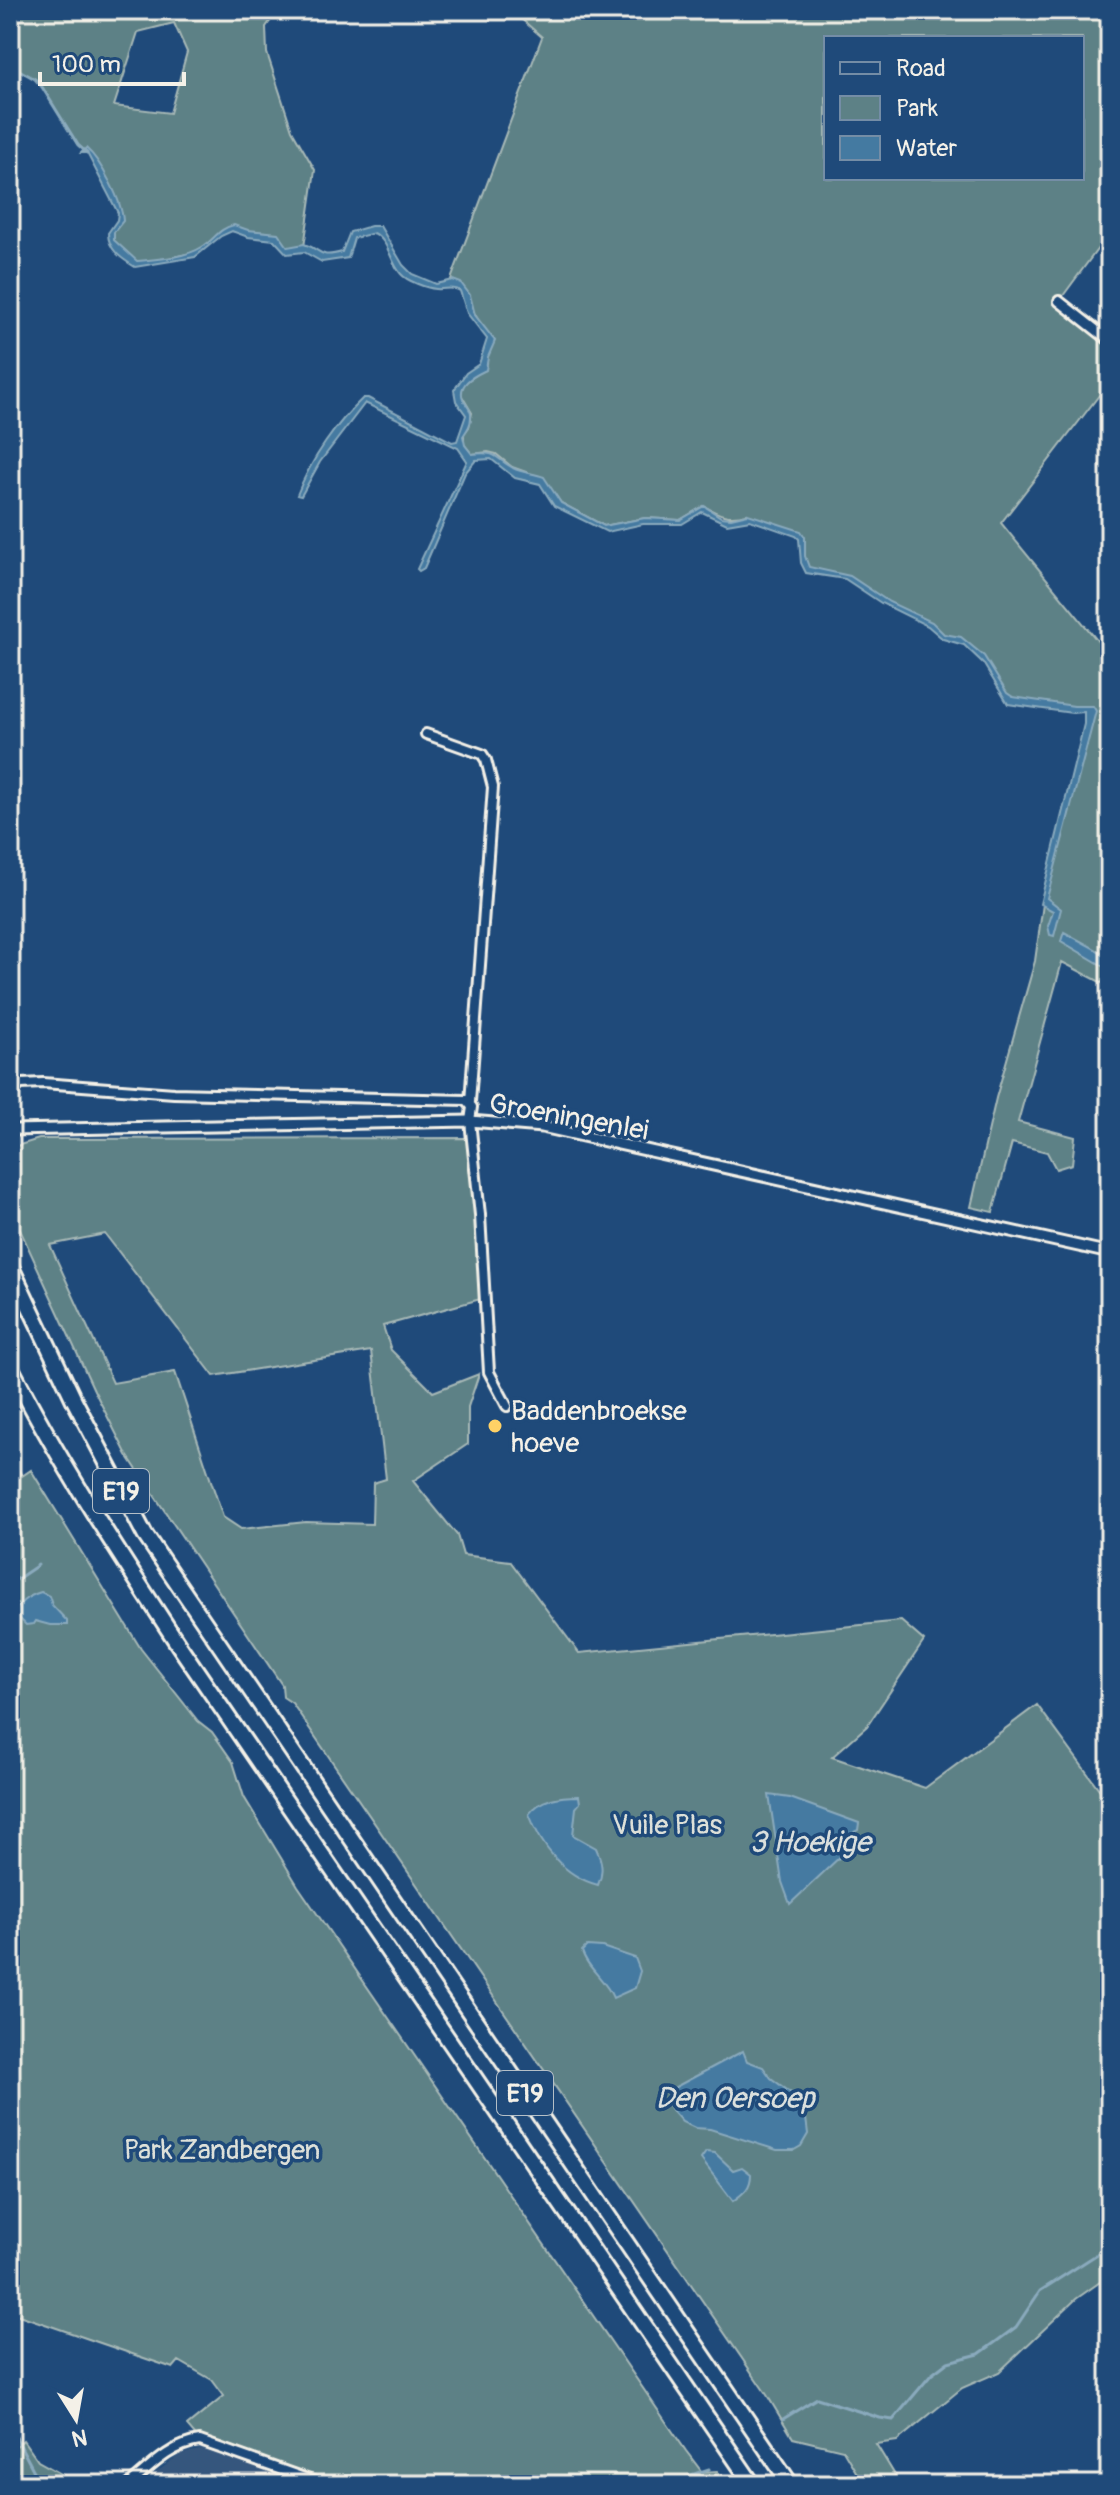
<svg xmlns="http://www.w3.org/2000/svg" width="1120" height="2495" font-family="Pangolin,sans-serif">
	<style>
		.built { fill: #34567d }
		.green { fill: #5d8186; stroke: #a8b9b7; stroke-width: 2; fill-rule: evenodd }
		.water { fill: #447aa1; stroke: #8aaabd; stroke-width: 2 }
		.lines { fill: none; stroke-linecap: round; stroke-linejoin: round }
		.stream { stroke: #8aaabd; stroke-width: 3 }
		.minor-casing { stroke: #f4f1e8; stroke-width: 14 }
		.tertiary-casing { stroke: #f4f1e8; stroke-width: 15 }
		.motorway-casing { stroke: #f4f1e8; stroke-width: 20 }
		.minor { stroke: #1f4a7a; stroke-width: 8 }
		.tertiary { stroke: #1f4a7a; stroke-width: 9 }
		.motorway { stroke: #1f4a7a; stroke-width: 14 }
		.poi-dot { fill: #ffd166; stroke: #1f4a7a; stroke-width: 3 }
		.labels { text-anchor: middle; stroke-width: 7; stroke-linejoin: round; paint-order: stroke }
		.shield { fill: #1f4a7a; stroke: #b4bfc7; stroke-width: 2 }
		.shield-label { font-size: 26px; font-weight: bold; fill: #f4f1e8 }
		.street-label { font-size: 28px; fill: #f4f1e8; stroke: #1f4a7a }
		.poi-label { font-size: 28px; fill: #f4f1e8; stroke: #1f4a7a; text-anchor: start }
		.park-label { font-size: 28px; fill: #dde0d9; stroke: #1f4a7a }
		.water-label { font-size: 30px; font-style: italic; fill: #dadfdd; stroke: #1f4a7a }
	</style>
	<rect width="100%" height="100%" fill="#1f4a7a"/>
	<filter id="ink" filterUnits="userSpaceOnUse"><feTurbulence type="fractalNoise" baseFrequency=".0125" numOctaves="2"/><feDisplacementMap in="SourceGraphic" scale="16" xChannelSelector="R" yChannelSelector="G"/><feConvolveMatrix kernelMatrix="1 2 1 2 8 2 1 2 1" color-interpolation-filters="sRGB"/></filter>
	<g filter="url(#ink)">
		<!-- built -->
		<path class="built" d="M 203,2449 L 216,2451 L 312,2485 L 139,2485 L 181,2454 Z"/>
		<!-- green -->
		<path class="green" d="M 10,10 L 278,10 L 266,27 L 267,53 L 292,130 L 315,170 L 304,247 L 285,248 L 280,239 L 225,230 L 200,251 L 142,264 L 129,261 L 111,238 L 120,214 L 92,157 L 78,145 L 42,87 L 35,79 L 10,65 ZM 174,23 L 187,52 L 170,113 L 114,106 L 138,32 Z
			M 511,10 L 1110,10 L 1110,232 L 1057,304 L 1110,347 L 1110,381 L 1001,523 L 1110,656 L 1110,987 L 1062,962 L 1018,1122 L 1075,1137 L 1072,1164 L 1056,1169 L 1047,1152 L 1012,1143 L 993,1212 L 971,1207 L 996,1098 L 1035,961 L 1043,904 L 1092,712 L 1010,701 L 984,661 L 966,644 L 944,637 L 930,624 L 897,609 L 846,577 L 804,567 L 802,536 L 747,517 L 747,514 C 728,519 720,515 704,506 L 680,520 L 645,518 L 604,526 L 561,503 L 543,478 L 512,467 L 496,454 L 488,452 L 472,454 L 464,444 L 464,433 L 469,427 L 472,413 L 459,391 L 463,384 L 477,374 L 491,341 C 478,323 471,303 458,286 L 449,285 L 542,37 ZM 826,38 L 1082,38 L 1082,178 L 826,178 Z
			M 472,1138 L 484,1298 L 383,1326 L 391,1350 L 433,1392 L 479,1374 L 468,1407 L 468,1444 L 413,1481 L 457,1535 L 463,1555 L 510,1561 L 579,1653 L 901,1621 L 924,1641 L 867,1726 L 832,1757 L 925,1788 L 1037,1705 L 1110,1804 L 1110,2275 L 1076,2299 L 999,2372 L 962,2388 L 897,2441 L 876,2444 L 901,2485 L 864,2485 L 843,2450 L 793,2438 L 767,2395 L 292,1703 L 283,1697 L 282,1685 L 127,1455 L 94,1390 L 10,1208 L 10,1148 L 39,1139 ZM 105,1234 L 214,1376 L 371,1351 L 386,1479 L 373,1483 L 372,1524 L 306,1522 L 241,1529 L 223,1517 L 175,1372 L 113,1383 L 50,1245 Z
			M 10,1455 L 22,1476 L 31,1470 L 141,1649 L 198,1721 L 212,1732 L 233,1762 L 244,1797 L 298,1886 L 686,2451 L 702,2472 L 717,2471 L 727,2485 L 324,2485 L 200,2441 L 187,2426 L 224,2396 L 212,2380 L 179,2361 L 173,2368 L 10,2312 Z
			M 10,2437 L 14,2448 L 23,2440 L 38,2461 L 81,2485 L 15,2485 L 10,2482 Z"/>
		<!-- water -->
		<path class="water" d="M 86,148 C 101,161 122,201 123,221 L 114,232 L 114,240 L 137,261 C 156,259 185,258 202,247 C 214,240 219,228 234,225 L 248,230 L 278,233 L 288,247 L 304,244 C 323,250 318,259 342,252 L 350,232 L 371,226 L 380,226 L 403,265 L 412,274 L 436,284 L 453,280 L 461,283 L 470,295 L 475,315 L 495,341 L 488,357 L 486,370 C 476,375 457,383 463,399 C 466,406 472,409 471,417 C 471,425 467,430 463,436 L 465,445 L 472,454 C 497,451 494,457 513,468 C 523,473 534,473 544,477 L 561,503 L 604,526 L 645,518 L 680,520 L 704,506 L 721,517 L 731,518 L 748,514 L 801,531 L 805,537 L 805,556 L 809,567 L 850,576 L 889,602 L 932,622 L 944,634 L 961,637 L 984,656 L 1007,693 L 1013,697 L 1074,706 L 1093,706 L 1096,711 L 1047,898 L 1061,909 L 1054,936 L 1050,935 L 1048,926 L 1053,911 L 1040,904 L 1084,724 L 1084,712 L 1072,713 L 1008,704 L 983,663 L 964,645 L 943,639 L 928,626 L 881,603 L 845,579 L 806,573 L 801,563 L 799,539 L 796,536 L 750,520 L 727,524 L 702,512 L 682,524 L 643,524 L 607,532 L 554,506 L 540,484 L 515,478 L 491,459 L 476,460 L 465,473 L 424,568 L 419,571 L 417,569 L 467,461 L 458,448 L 365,403 L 320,462 L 301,496 L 297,495 C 311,459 336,424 363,398 L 368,398 L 452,442 L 457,441 L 466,415 L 456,401 L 454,390 L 466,373 L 479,364 L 487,339 L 467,313 L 460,291 C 452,286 445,290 436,289 C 426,288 407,281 401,274 C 390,262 389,241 374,233 L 354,238 L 348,258 L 322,262 L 304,252 L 287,254 L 274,240 L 248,237 L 232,231 L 221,236 L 195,257 L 135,267 C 122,259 108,250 108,233 L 117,220 L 118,213 L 87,153 L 81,153 Z
			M 1064,932 L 1110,957 L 1110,970 L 1061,941 Z
			M 41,1592 L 49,1596 L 52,1605 L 67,1621 L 67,1625 L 50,1625 L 35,1621 L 33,1624 L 26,1625 L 18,1617 L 14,1616 C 18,1602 28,1596 41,1592 Z
			M 769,1795 L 790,1798 L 859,1823 L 858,1830 C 847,1835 843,1840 844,1853 L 790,1904 L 782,1882 Z
			M 579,1796 L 580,1803 L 576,1808 L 573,1835 L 596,1848 C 602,1861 604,1872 598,1885 C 563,1876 541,1846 529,1814 C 541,1798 560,1796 579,1796 Z
			M 587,1946 L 602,1947 L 635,1958 L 640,1971 L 635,1988 L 613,1998 C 607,1981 586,1967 582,1951 Z
			M 743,2051 L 747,2061 L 763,2067 L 771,2078 L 795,2096 L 806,2118 L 808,2134 L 801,2146 L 794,2150 L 777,2150 L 710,2129 L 695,2128 L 682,2122 L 674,2113 L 667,2101 L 668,2091 Z
			M 706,2152 L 715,2153 L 733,2170 L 742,2167 L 751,2174 C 751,2188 744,2193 733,2201 L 701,2159 Z"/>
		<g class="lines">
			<!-- stream -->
			<path class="stream" d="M 10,65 L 35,79 L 42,87 L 78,145 L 87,153
				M 10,1584 L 38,1565
				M 783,2419 L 817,2398 L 880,2418 L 893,2420 L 931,2375 L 948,2362 L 979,2354 L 997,2341 L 1016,2327 L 1040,2291 L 1110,2246
				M 10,2426 L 38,2479 L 51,2485
				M 662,2485 L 709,2469"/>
			<defs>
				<path id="minor" d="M 1059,301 L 1110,341
					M 426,734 L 482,754 L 486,760 L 493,787 L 470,1102
					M 10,1092 L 21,1084 L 43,1083 L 174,1093 L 466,1100 L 472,1107 L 470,1121 L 480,1215 L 489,1372 L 507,1406
					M 129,2485 C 150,2467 172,2444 200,2441 L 324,2485"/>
				<path id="tertiary" d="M 10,1130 L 470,1121 L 542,1127 L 1110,1253"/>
				<path id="motorway" d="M 10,1265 L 74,1400 L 145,1535 L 791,2485
					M 10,1366 C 60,1464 120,1555 180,1647 L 753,2485"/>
			</defs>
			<!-- minor casing -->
			<use href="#minor" class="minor-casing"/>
			<!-- tertiary casing -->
			<use href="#tertiary" class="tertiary-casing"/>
			<!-- motorway casing -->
			<use href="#motorway" class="motorway-casing"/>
			<!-- minor -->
			<use href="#minor" class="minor"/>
			<!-- tertiary -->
			<use href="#tertiary" class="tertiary"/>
			<!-- motorway -->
			<use href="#motorway" class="motorway"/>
		</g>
	</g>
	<!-- markers -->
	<circle class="poi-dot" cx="495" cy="1426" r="8"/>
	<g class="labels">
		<!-- shield labels -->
		<g class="shield">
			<rect x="93" y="1469" width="56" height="44" rx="6"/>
			<rect x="497" y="2071" width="56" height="44" rx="6"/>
		</g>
		<g class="shield-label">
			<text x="121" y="1500">E19</text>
			<text x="525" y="2102">E19</text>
		</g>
		<!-- street labels -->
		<g class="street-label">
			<text transform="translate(569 1116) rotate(10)" y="10">Groeningenlei</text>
		</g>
		<!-- poi labels -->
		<g class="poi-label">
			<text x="511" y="1420">Baddenbroekse<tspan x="511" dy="32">hoeve</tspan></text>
		</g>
		<!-- park labels -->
		<g class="park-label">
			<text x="667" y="1834">Vuile Plas</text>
			<text x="222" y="2159">Park Zandbergen</text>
		</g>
		<!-- water labels -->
		<g class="water-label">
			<text x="810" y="1852">3 Hoekige</text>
			<text x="735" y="2108">Den Oersoep</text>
		</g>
	</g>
	<!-- margin -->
	<rect width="1120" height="2495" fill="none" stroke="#1f4a7a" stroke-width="40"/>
	<rect x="20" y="20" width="1080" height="2455" fill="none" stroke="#f4f1e8" stroke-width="3" filter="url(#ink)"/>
	<!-- legend -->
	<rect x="824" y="36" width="260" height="144" fill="#1f4a7a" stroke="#748da6" stroke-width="2"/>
	<rect x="840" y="62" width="40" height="12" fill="#1f4a7a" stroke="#748da6" stroke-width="2"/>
	<text x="896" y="76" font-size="24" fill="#f4f1e8">Road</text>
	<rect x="840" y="96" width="40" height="24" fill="#5d8186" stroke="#748da6" stroke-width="2"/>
	<text x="896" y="116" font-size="24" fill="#f4f1e8">Park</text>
	<rect x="840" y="136" width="40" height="24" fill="#447aa1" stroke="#748da6" stroke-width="2"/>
	<text x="896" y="156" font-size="24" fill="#f4f1e8">Water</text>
	<!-- north arrow -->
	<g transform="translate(76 2419) rotate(169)" stroke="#1f4a7a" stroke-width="6" paint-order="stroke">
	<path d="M0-6L14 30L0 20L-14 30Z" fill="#f4f1e8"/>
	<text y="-12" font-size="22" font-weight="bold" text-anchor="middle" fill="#f4f1e8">N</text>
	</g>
	<!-- scale -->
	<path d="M40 72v12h144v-12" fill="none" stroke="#f4f1e8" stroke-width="4"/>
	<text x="52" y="72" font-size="24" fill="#f4f1e8" stroke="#1f4a7a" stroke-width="6" paint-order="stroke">100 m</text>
</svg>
